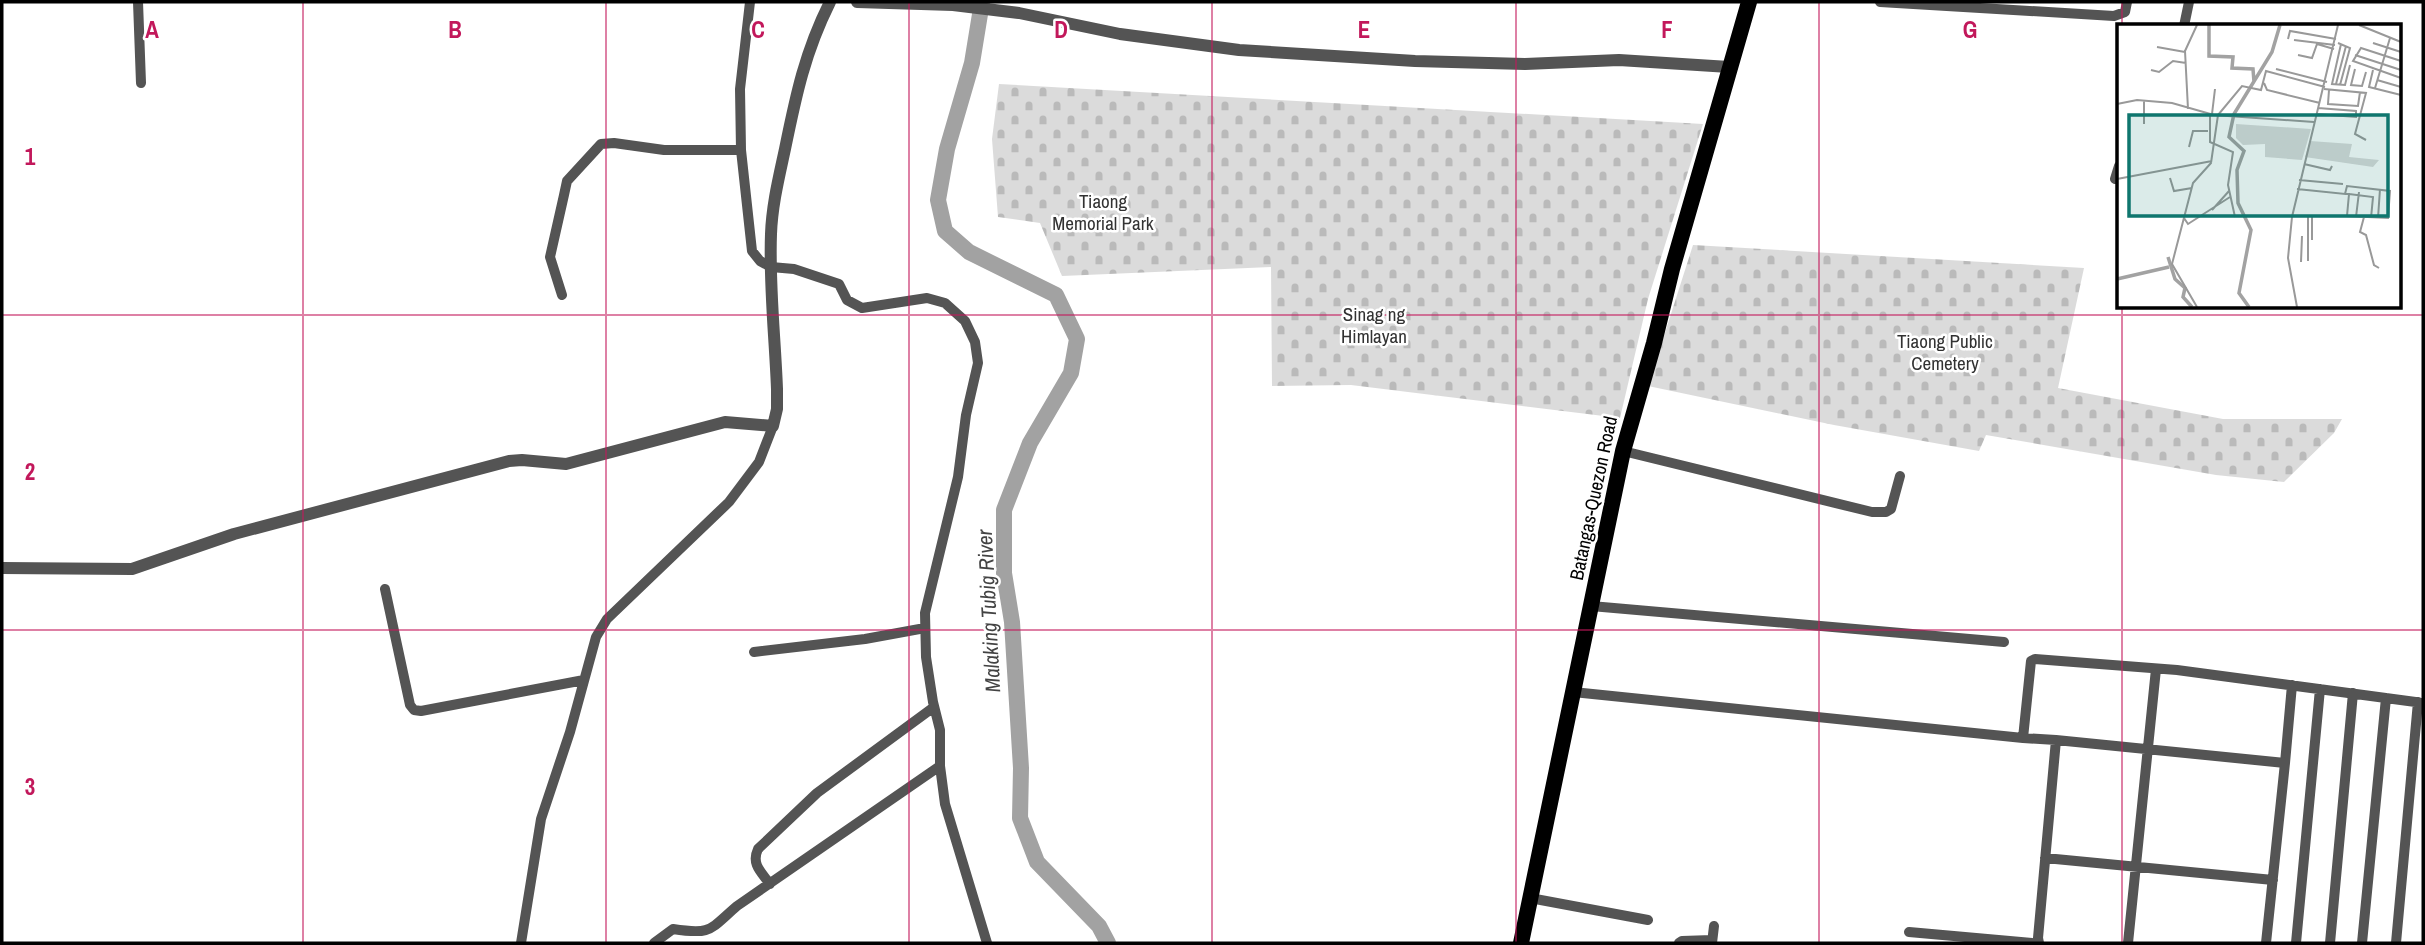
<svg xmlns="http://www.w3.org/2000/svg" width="2425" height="945" font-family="'Archivo Narrow',sans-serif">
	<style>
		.cemetery { fill: url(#cemetery-stones) }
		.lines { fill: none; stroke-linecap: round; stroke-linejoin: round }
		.river { stroke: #a2a2a2; stroke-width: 16 }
		.minor { stroke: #545454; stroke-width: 10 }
		.tertiary { stroke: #545454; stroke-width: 12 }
		.primary { stroke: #000; stroke-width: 16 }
		.grid { fill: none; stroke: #c2185b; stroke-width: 2; stroke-opacity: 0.55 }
		.labels { text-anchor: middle; stroke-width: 5; stroke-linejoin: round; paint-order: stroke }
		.park-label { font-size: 19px; fill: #323232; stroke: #fff }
		.street-label { font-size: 19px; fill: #000; stroke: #fff }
		.water-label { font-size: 21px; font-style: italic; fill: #434343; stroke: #fff }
		.inset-river { fill: none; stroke: #a2a2a2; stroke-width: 3.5 }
		.inset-road { fill: none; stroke: #999; stroke-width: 2 }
		.view { fill: #0f766e; fill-opacity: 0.15; stroke: #0f766e; stroke-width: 3.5 }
		.inset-edge { fill: none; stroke: #000; stroke-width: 3.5 }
		.grid-label { font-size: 23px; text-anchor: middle; font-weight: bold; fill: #c2185b; stroke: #fff; stroke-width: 5; stroke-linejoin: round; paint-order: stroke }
	</style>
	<defs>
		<pattern id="cemetery-stones" width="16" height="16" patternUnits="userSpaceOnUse" patternTransform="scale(1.75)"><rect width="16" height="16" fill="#dbdbdb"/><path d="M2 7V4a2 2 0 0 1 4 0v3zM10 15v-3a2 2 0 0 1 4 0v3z" fill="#bababa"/></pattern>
	</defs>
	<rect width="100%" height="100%" fill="#fff"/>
	<!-- cemetery -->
	<path class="cemetery" d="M 999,84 L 1703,124 L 1648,299 L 1620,418 L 1351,385 L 1272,386 L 1271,267 L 1062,276 L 1040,223 L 998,217 L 992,139 Z
		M 1693,245 L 2084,268 L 2058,388 L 2223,419 L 2342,419 L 2334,433 L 2284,482 L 2216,475 L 1986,435 L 1979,451 L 1834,425 L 1648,386 Z"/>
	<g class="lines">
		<!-- river -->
		<path class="river" d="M 982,2 L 972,63 L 947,149 L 938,200 L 945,231 L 969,252 L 1056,295 L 1077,339 L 1071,373 L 1030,443 L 1004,510 L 1004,573 L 1012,622 L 1021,768 L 1020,818 L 1037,862 L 1099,926 L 1108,943"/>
		<!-- minor -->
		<path class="minor" d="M 138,2 L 141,83
			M 750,2 L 740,89 L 741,150 L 752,251 L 760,261 L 771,267 L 794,269 L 839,284 L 847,300 L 862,308 L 927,298 L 945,303 L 965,321 L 975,342 L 978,363 L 966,415 L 958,477 L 925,613 L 926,657 L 933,702 L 940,730 L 940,766 L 945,804 L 987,943
			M 1880,2 L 2114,16 L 2125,12 L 2127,2
			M 2184,26 L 2189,2
			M 2119,166 L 2115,179 L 2119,179
			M 562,295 L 550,257 L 564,195 L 567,181 L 601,144 L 614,143 L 664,150 L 741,150
			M 1623,451 L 1872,512 L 1886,512 L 1891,509 L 1900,476
			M 385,589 L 410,705 L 414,710 L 421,711 L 584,680
			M 1591,606 L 2004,642
			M 754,652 L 865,639 L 925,628
			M 1573,692 L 2023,738 L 2031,661 L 2035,659 L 2177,670 L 2423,703
			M 2023,738 L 2056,740 L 2038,938 L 2039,943
			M 2056,740 L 2285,763 L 2266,943
			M 2285,763 L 2292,685
			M 2045,858 L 2273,880
			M 770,884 C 761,872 751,864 758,849 L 817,793 L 934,707
			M 1530,898 L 1648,920
			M 1909,932 L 2032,943
			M 521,943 L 541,819 L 570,732 L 596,637 L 607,619 L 729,502 L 759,462 L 773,426
			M 654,943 L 673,929 C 712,935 709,930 737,906 L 940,766
			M 1679,943 L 1682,941 L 1712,940
			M 1712,943 L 1714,926
			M 2128,943 L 2156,669
			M 2296,943 L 2320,689
			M 2330,943 L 2353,693
			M 2362,943 L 2386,698
			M 2396,943 L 2418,702"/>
		<!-- tertiary -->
		<path class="tertiary" d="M 857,2 L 953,5 L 1019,13 L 1120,34 L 1239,50 L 1415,61 L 1525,64 L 1619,60 L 1729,67
			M 2,568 L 132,569 L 234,534 L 509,461 L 522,460 L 566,464 L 725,422 L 773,426 L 777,409 L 777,389 C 775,337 769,285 771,234 C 772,205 779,177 785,149 C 796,95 805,52 830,2"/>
		<!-- primary -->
		<path class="primary" d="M 1521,943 L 1623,451 L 1654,343 L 1672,269 L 1749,2"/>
	</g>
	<!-- grid -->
	<path class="grid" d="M 303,2 L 303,943M 606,2 L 606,943M 909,2 L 909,943M 1212,2 L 1212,943M 1516,2 L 1516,943M 1819,2 L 1819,943M 2122,2 L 2122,26M 2122,306 L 2122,943M 2,315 L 2423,315M 2,630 L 2423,630"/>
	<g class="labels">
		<!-- park labels -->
		<g class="park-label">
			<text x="1103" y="208">Tiaong<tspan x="1103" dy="22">Memorial Park</tspan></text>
			<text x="1374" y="321">Sinag ng<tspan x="1374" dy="22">Himlayan</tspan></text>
			<text x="1945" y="348">Tiaong Public<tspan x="1945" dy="22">Cemetery</tspan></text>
		</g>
		<!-- street labels -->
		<g class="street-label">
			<text transform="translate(1593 498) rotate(-78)" y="7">Batangas-Quezon Road</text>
		</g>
		<!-- water labels -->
		<g class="water-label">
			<text transform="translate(989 611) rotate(-93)" y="7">Malaking Tubig River</text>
		</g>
	</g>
	<!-- overview -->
	<g transform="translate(2117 24)">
		<rect width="284" height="284" fill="#fff"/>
		<path d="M 119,100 L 194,105 L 185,136 L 148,133 L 148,120 L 126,121 L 119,114 ZM 193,117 L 235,120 L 232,133 L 262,136 L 256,143 L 188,133 Z" fill="#dbdbdb"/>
		<path class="inset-river" d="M 92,1 L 92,32 L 116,33 L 115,44 L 136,45 L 137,58M 51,233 L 58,255 L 68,264 L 66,273 L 75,283M 0,255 L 52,243M 132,283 L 122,269 L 134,206 L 121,179 L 120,146 L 127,127 L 112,113 L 117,90 L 155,28 L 163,1"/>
		<path class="inset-road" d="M 242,1 L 284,18M 171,15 L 173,7 L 219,15M 177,16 L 218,21M 221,19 L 233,24 L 223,61M 256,19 L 284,28M 224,20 L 215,60 L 228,61 L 233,41M 40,23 L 68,28M 181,31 L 195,34 L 200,20 L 217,25M 238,31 L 284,46M 284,37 L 244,24 L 236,37 L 284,54M 159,45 L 210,58M 238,45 L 234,61 L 245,62 L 249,48M 34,46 L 42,48 L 56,37 L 69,39M 256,46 L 252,63 L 284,71M 260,56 L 284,63M 147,59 L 150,66 L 203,79M 219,60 L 229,22M 258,64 L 273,14M 207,65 L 249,69 L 238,110 L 249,116M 212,66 L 211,80 L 241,82 L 243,68M 27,77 L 27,100M 0,80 L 20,76 L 55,79 L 97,91 L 197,98M 71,85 L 68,27 L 80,1M 93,90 L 93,118 L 116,128 L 111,161 L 118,193M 95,90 L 98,65M 199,90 L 239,93 L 239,87 L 201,84M 72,123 L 76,107 L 91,107M 187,140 L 213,146 L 215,142M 53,154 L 57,167 L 75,164M 0,155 L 95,137M 182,156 L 226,160M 180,165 L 228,170 L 230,162 L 273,167 L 271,194 L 230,192 L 232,170 L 228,170M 232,170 L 256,173 L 254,194M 95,186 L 112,167M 239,193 L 242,168M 247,193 L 243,208 L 249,211 L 257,241 L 262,244M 67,194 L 71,200 L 113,173M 261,194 L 263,165M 195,216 L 195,191M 191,237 L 191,192 L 195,192M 184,238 L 185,212M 80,283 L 55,240 L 76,159 L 94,139 L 101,91 L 125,62 L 144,66 L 149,47 L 208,63M 180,283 L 171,234 L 175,193 L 221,1"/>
		<path class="view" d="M 12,91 L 271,91 L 271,192 L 12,192 Z"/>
		<rect width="284" height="284" class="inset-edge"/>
	</g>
	<g class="grid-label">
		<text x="152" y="38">A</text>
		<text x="455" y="38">B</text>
		<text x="758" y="38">C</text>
		<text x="1061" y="38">D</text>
		<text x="1364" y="38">E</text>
		<text x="1667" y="38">F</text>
		<text x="1970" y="38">G</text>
		<text x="30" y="165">1</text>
		<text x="30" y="480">2</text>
		<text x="30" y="795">3</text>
	</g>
	<!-- border -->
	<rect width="2425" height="945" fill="none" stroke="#000000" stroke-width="7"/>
</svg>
